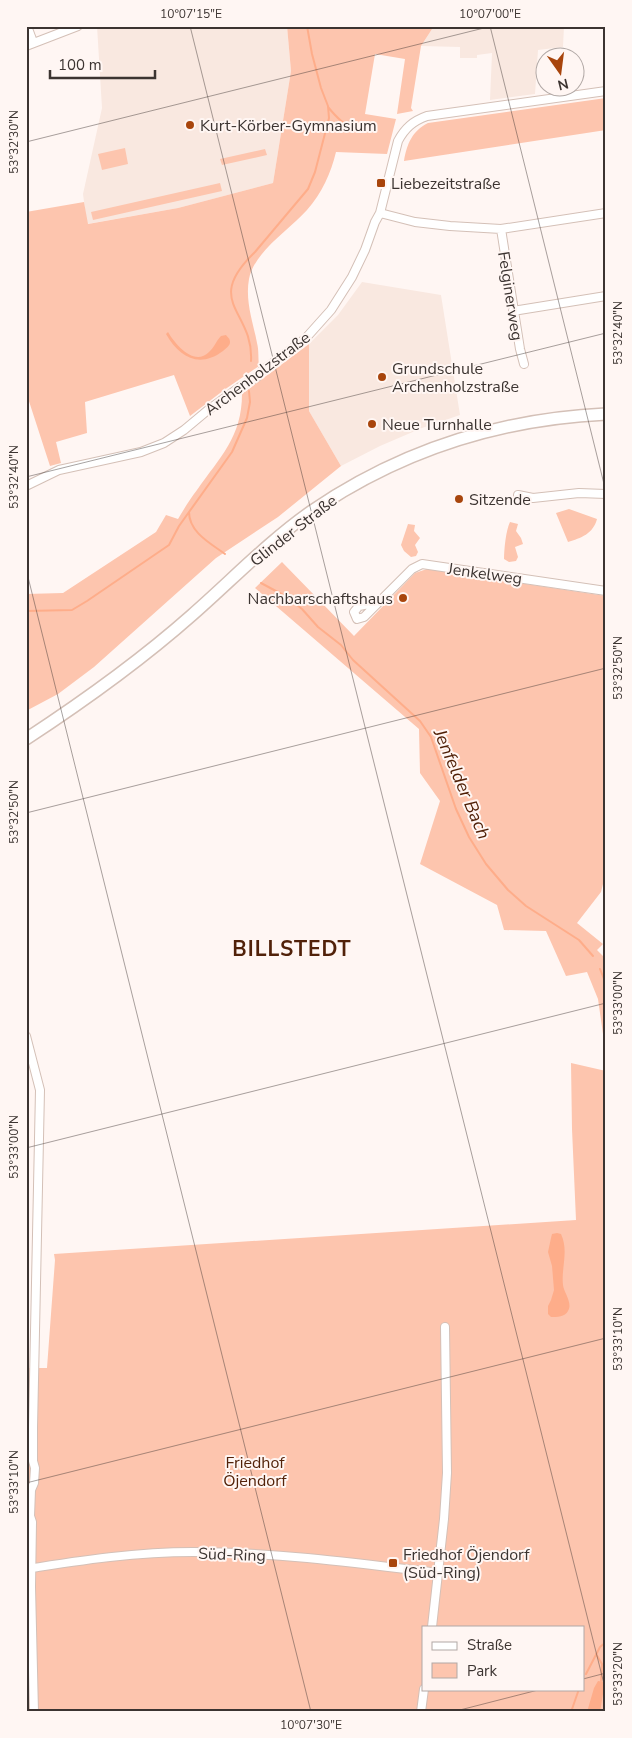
<svg xmlns="http://www.w3.org/2000/svg" width="632" height="1738" font-family="'Nunito Sans',sans-serif">
	<style>
		.built { fill: #f9e8e0 }
		.green { fill: #fdc5ae; fill-rule: evenodd }
		.water { fill: #fead8a }
		.lines { fill: none; stroke-linecap: round; stroke-linejoin: round }
		.stream { stroke: #fead8a; stroke-width: 2 }
		.minor-casing { stroke: #d4c0b7; stroke-width: 10 }
		.secondary-casing { stroke: #d4c0b7; stroke-width: 14 }
		.minor { stroke: #fff; stroke-width: 8 }
		.secondary { stroke: #fff; stroke-width: 11 }
		.ticks { fill: none; stroke: #3c3431; stroke-width: 1; stroke-opacity: 0.45 }
		.poi-dot { fill: #a8450c; stroke: #fff6f3; stroke-width: 2 }
		.labels { text-anchor: middle; stroke-width: 4; stroke-linejoin: round; paint-order: stroke }
		.poi-label { font-size: 16px; fill: #3c3431; stroke: #fff6f3; text-anchor: start }
		.street-label { font-size: 16px; fill: #3c3431; stroke: #fff6f3 }
		.park-label { font-size: 16px; fill: #532209; stroke: #fff6f3 }
		.water-label { font-size: 18px; font-style: italic; fill: #4f1e05; stroke: #fff6f3 }
		.district-label { font-size: 21px; font-weight: bold; letter-spacing: 1px; fill: #512109; stroke: #fff6f3 }
		.neatline { fill: none; stroke: #3c3431; stroke-width: 2 }
		.ticks-label { font-size: 12px; text-anchor: middle; fill: #3c3431 }
	</style>
	<rect width="100%" height="100%" fill="#fff6f3"/>
	<!-- built -->
	<path class="built" d="M 97,26 L 287,26 L 291,71 L 273,183 L 178,208 L 87,224 L 83,194 L 102,108 Z
		M 434,26 L 564,26 L 563,47 L 538,50 L 535,94 L 490,100 L 492,53 L 477,55 L 477,58 L 460,58 L 460,47 L 421,46 Z
		M 362,282 L 441,295 L 460,415 L 422,428 L 380,446 L 341,466 L 309,411 L 309,344 L 338,315 Z"/>
	<!-- green -->
	<path class="green" d="M 287,26 L 434,26 L 421,46 L 411,108 L 413,111 L 397,114 L 405,59 L 375,54 L 365,114 L 396,119 L 387,154 L 336,152 C 331,173 322,193 307,210 C 289,230 254,252 249,279 C 245,301 253,322 257,343 C 259,350 258,358 259,366 L 224,390 L 190,416 L 174,375 L 85,402 L 87,433 L 56,442 L 61,463 L 50,466 L 26,392 L 26,212 L 84,202 L 88,224 L 178,208 L 273,183 L 291,71 Z
		M 606,98 L 606,130 L 404,161 C 407,144 412,131 428,123 Z
		M 125,148 L 128,164 L 102,170 L 98,154 Z
		M 265,149 L 267,155 L 222,165 L 220,159 Z
		M 220,183 L 222,191 L 93,220 L 91,212 Z
		M 309,344 L 309,411 L 341,466 L 278,517 L 216,558 L 94,667 L 58,694 L 26,711 L 26,594 L 63,593 L 156,532 L 166,515 L 178,519 C 184,509 190,499 197,490 C 220,457 242,437 242,394 Z
		M 569,509 L 597,519 C 593,534 581,538 568,542 L 556,513 Z
		M 510,522 L 518,524 L 516,531 L 521,538 L 523,544 L 515,547 L 518,557 L 516,561 L 509,562 L 504,559 C 504,549 506,530 510,522 Z
		M 408,524 L 415,525 L 414,531 L 420,538 L 415,545 L 418,552 L 416,556 L 411,557 L 404,551 L 401,545 Z
		M 282,562 L 354,636 L 415,573 L 427,569 L 606,596 L 606,872 L 601,892 L 577,923 L 603,944 L 597,950 L 606,959 L 606,1055 L 598,999 L 587,972 L 566,976 L 546,931 L 504,930 L 497,905 L 420,864 L 440,801 L 420,773 L 419,729 L 255,588 Z
		M 571,1063 L 606,1071 L 606,1712 L 26,1712 L 26,1368 L 47,1368 L 55,1260 L 54,1254 L 576,1220 L 572,1129 ZM 423,1627 L 583,1627 L 583,1689 L 423,1689 Z"/>
	<!-- water -->
	<path class="water" d="M 168,332 C 175,344 194,367 209,352 C 214,348 216,341 221,336 L 226,335 C 228,338 230,338 230,342 C 230,346 226,348 223,351 C 199,369 179,357 166,334 Z
		M 557,1233 L 561,1234 C 569,1251 561,1268 563,1285 C 564,1293 573,1303 568,1311 C 565,1317 557,1317 551,1317 L 548,1314 L 548,1306 L 551,1300 L 554,1290 L 552,1266 L 548,1252 L 551,1238 L 552,1234 Z
		M 598,1681 L 604,1682 L 604,1688 L 600,1712 L 587,1712 L 594,1688 Z"/>
	<g class="lines">
		<!-- stream -->
		<path class="stream" d="M 328,107 C 337,118 345,126 359,131
			M 251,361 C 254,310 202,303 255,252 L 308,189 L 315,172 L 329,118 L 328,106 L 321,88 L 312,54 L 307,26
			M 189,512 C 189,532 210,543 225,554
			M 261,583 L 287,597 L 302,609 L 318,627 L 341,645 L 353,660 L 420,721 L 431,737 L 456,809 L 469,837 L 486,864 L 508,890 L 526,906 L 579,940 L 593,956
			M 26,611 L 72,610 L 87,601 L 169,545 L 179,526 L 232,452 L 247,418 L 250,402 L 249,391
			M 600,969 L 606,984
			M 596,1654 L 602,1664 L 601,1681
			M 586,1674 L 600,1647 L 606,1642
			M 571,1712 L 579,1689"/>
		<defs>
			<path id="minor" d="M 27,26 L 33,42
				M 26,46 L 78,26
				M 380,213 L 415,222 L 450,226 L 501,229 L 606,213
				M 501,229 L 520,349 L 524,364
				M 513,311 L 606,296
				M 26,486 L 59,470 L 141,452 L 164,443 L 184,430 L 208,410 L 240,387 L 257,377 L 262,371 L 305,339 L 331,310 L 352,277 L 365,250 L 375,222 L 380,213 L 398,141 C 405,128 413,121 427,116 L 606,91
				M 518,495 L 533,498 L 579,493 L 606,494
				M 379,602 L 359,606 L 354,612 L 357,619 L 364,617 L 412,569 L 422,564 L 606,591
				M 26,1036 L 40,1090 L 33,1428 L 33,1461 L 35,1468 L 34,1483 L 31,1490 L 30,1516 L 32,1522 L 31,1587 L 34,1712
				M 27,1569 C 82,1560 137,1552 193,1552 C 274,1552 357,1563 438,1573
				M 432,1627 L 444,1519 L 447,1473 L 445,1327
				M 421,1712 L 424,1689"/>
			<path id="secondary" d="M 26,739 C 84,701 140,661 192,615 C 232,580 269,541 312,511 C 400,451 500,419 606,414"/>
		</defs>
		<!-- minor casing -->
		<use href="#minor" class="minor-casing"/>
		<!-- secondary casing -->
		<use href="#secondary" class="secondary-casing"/>
		<!-- minor -->
		<use href="#minor" class="minor"/>
		<!-- secondary -->
		<use href="#secondary" class="secondary"/>
	</g>
	<!-- ticks -->
	<path class="ticks" d="M 190,26 L 606,1692M 490,26 L 606,492M 26,142 L 492,26M 26,477 L 606,333M 26,569 L 311,1712M 26,813 L 606,668M 26,1148 L 606,1003M 26,1483 L 606,1338M 583,1679 L 606,1673M 452,1712 L 542,1689"/>
	<!-- markers -->
	<g class="poi-dot">
		<circle cx="190" cy="125" r="5"/>
		<rect x="376" y="178" width="10" height="10" rx="2.5"/>
		<circle cx="382" cy="377" r="5"/>
		<circle cx="372" cy="424" r="5"/>
		<circle cx="459" cy="499" r="5"/>
		<circle cx="403" cy="598" r="5"/>
		<rect x="388" y="1558" width="10" height="10" rx="2.5"/>
	</g>
	<g class="labels">
		<!-- poi labels -->
		<g class="poi-label">
			<text x="200" y="131">Kurt-Körber-Gymnasium</text>
			<text x="391" y="189">Liebezeitstraße</text>
			<text x="392" y="374">Grundschule<tspan x="392" dy="18">Archenholzstraße</tspan></text>
			<text x="382" y="430">Neue Turnhalle</text>
			<text x="469" y="505">Sitzende</text>
			<text x="393" y="604" text-anchor="end">Nachbarschaftshaus</text>
			<text x="403" y="1560">Friedhof Öjendorf<tspan x="403" dy="18">(Süd-Ring)</tspan></text>
		</g>
		<!-- street labels -->
		<g class="street-label">
			<text transform="translate(511 296) rotate(81)" y="6">Felginerweg</text>
			<text transform="translate(257 373) rotate(-37)" y="6">Archenholzstraße</text>
			<text transform="translate(293 530) rotate(-38)" y="6">Glinder Straße</text>
			<text transform="translate(485 573) rotate(8)" y="6">Jenkelweg</text>
			<text transform="translate(232 1554) rotate(2)" y="6">Süd-Ring</text>
		</g>
		<!-- park labels -->
		<g class="park-label">
			<text x="255" y="1468">Friedhof<tspan x="255" dy="18">Öjendorf</tspan></text>
		</g>
		<!-- water labels -->
		<g class="water-label">
			<text transform="translate(462 784) rotate(67)" y="6">Jenfelder Bach</text>
		</g>
		<!-- district labels -->
		<g class="district-label">
			<text x="292" y="956">BILLSTEDT</text>
		</g>
	</g>
	<!-- border -->
	<rect width="632" height="1738" fill="none" stroke="#fff6f3" stroke-width="55"/>
	<!-- legend -->
	<rect x="422" y="1626" width="162" height="65" fill="#fff6f3" stroke="#b1a8a5"/>
	<rect x="432" y="1642" width="25" height="8" fill="#ffffff" stroke="#b1a8a5"/>
	<text x="467" y="1650" font-size="15" fill="#3c3431">Straße</text>
	<rect x="432" y="1663" width="25" height="15" fill="#fdc5ae" stroke="#b1a8a5"/>
	<text x="467" y="1676" font-size="15" fill="#3c3431">Park</text>
	<!-- north arrow -->
	<g transform="translate(560 72) rotate(166)"><circle r="24" fill="#fff6f3" stroke="#b1a8a5"/>
	<path d="M0-4L9 19L0 12L-9 19Z" fill="#a8450c"/>
	<text y="-8" font-size="14" font-weight="bold" text-anchor="middle" fill="#3c3431">N</text>
	</g>
	<!-- scale -->
	<path d="M50 70v8h105v-8" fill="none" stroke="#3c3431" stroke-width="2.5"/>
	<text x="58" y="70" font-size="15" fill="#3c3431" stroke="#fff6f3" stroke-width="4" paint-order="stroke">100 m</text>
	<rect x="28" y="28" width="576" height="1682" class="neatline"/>
	<g class="ticks-label">
		<text x="191" y="18">10°07'15"E</text>
		<text x="490" y="18">10°07'00"E</text>
		<text transform="translate(14 142) rotate(-90)" y="4">53°32'30"N</text>
		<text transform="translate(618 333) rotate(-90)" y="4">53°32'40"N</text>
		<text transform="translate(14 477) rotate(-90)" y="4">53°32'40"N</text>
		<text transform="translate(618 668) rotate(-90)" y="4">53°32'50"N</text>
		<text transform="translate(14 812) rotate(-90)" y="4">53°32'50"N</text>
		<text transform="translate(618 1003) rotate(-90)" y="4">53°33'00"N</text>
		<text transform="translate(14 1147) rotate(-90)" y="4">53°33'00"N</text>
		<text transform="translate(618 1339) rotate(-90)" y="4">53°33'10"N</text>
		<text transform="translate(14 1482) rotate(-90)" y="4">53°33'10"N</text>
		<text transform="translate(618 1674) rotate(-90)" y="4">53°33'20"N</text>
		<text x="311" y="1729">10°07'30"E</text>
	</g>
</svg>
